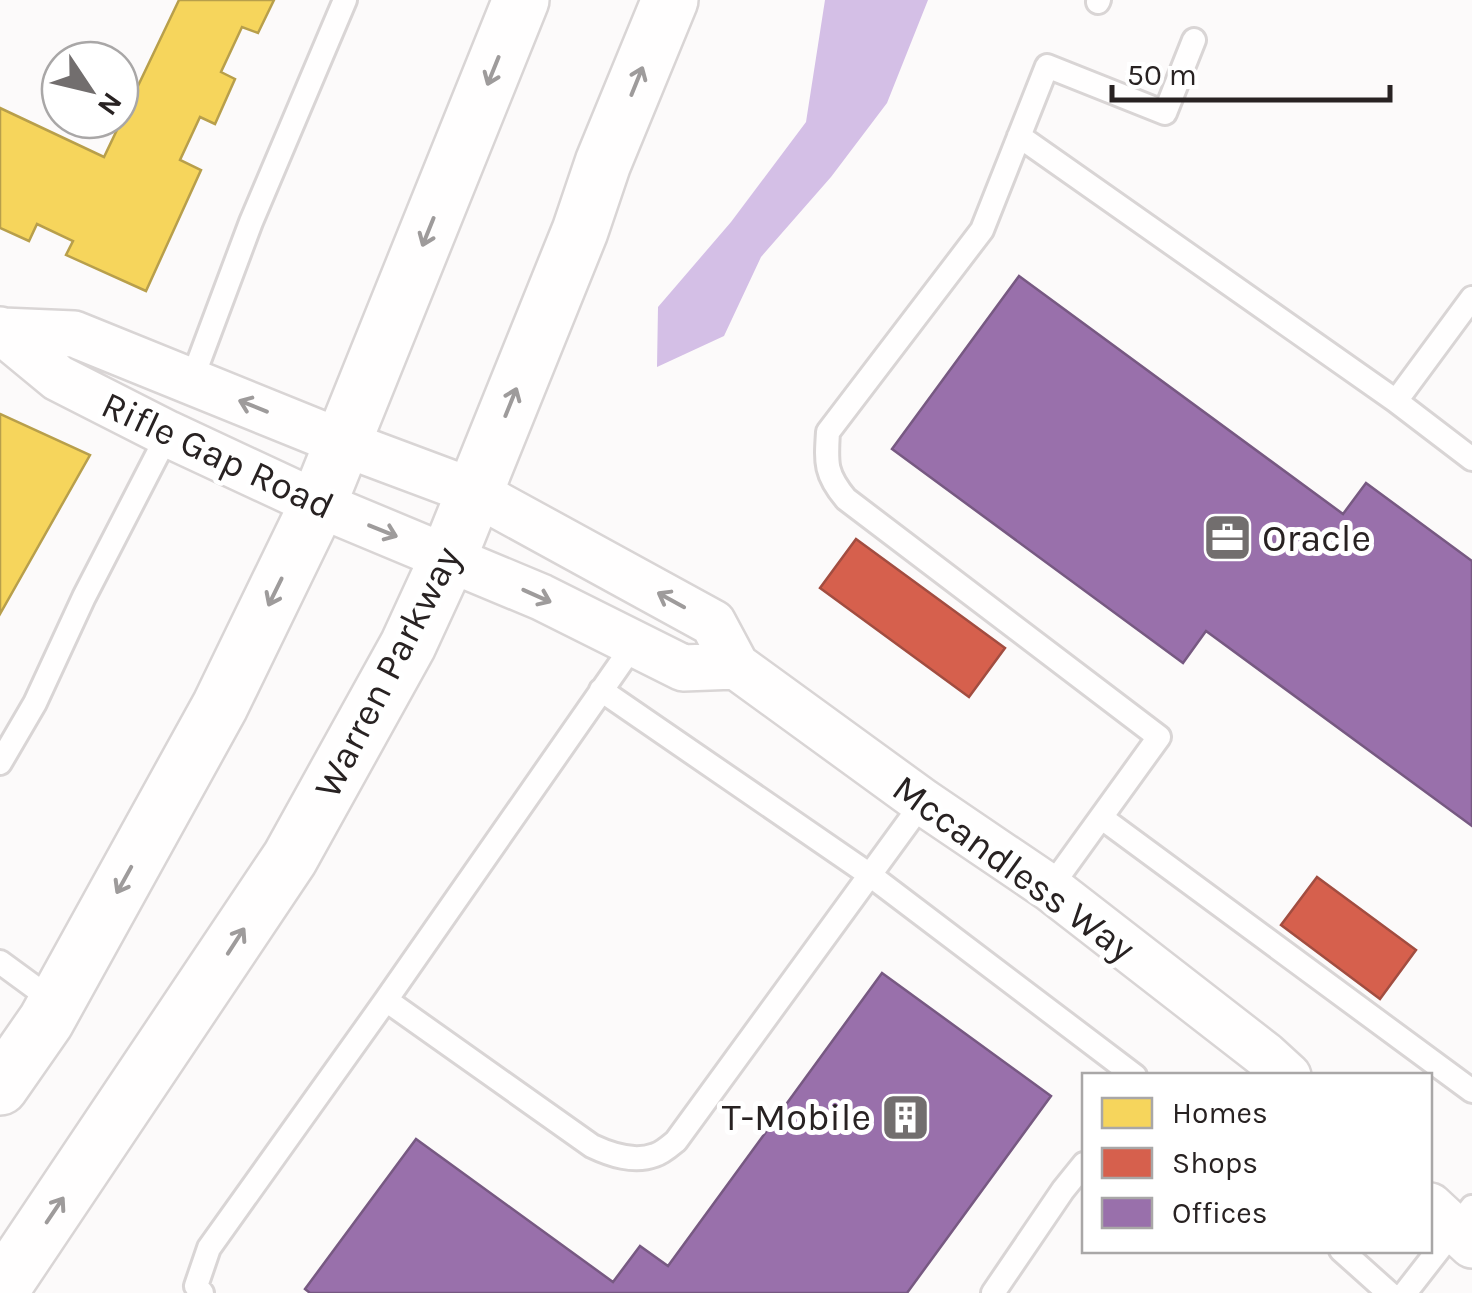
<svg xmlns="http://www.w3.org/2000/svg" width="1472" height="1293" font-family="Karla,sans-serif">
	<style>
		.water { fill: #d4bfe6 }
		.homes { fill: #f6d55c; stroke: #b89f4b; stroke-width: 2.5 }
		.shops { fill: #d6604d; stroke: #a24d40; stroke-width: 2.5 }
		.offices { fill: #9970ab; stroke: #775982; stroke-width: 2.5 }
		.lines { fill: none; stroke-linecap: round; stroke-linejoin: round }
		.lane-casing { stroke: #d9d5d5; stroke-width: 28 }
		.street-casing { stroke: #d9d5d5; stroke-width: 50 }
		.secondary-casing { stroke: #d9d5d5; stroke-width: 60 }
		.lane { stroke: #fffefe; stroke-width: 22 }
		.street { stroke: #fffefe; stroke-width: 45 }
		.secondary { stroke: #fffefe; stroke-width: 55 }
		.oneway { stroke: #9e9b9b }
		.labels { text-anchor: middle; stroke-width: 10; stroke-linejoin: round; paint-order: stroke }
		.street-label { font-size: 38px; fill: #282222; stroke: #fff }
		.poi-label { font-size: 38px; fill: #282222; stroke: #fff; text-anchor: start }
	</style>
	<rect width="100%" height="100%" fill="#fcfafa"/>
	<!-- water -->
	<path class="water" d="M 825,0 L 928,0 L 887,103 L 831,177 L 761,257 L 724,336 L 657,367 L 658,307 L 731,222 L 806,122 Z"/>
	<!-- homes -->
	<path class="homes" d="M 179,0 L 274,0 L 258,33 L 242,27 L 221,72 L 235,79 L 215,124 L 200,117 L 180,160 L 201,170 L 146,291 L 66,255 L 73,241 L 37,224 L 29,241 L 0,228 L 0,108 L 104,157 Z
		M 0,414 L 90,455 L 0,614 Z"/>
	<!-- shops -->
	<path class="shops" d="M 856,539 L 1005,648 L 969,697 L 820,588 Z
		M 1317,877 L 1416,950 L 1380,999 L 1281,925 Z"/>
	<!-- offices -->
	<path class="offices" d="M 1019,276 L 1343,514 L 1366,483 L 1472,561 L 1472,826 L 1206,631 L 1183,663 L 892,449 Z
		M 882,973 L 1051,1096 L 907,1293 L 310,1293 L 305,1289 L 416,1139 L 613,1282 L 640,1246 L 668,1266 Z"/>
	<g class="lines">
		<defs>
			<path id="lane" d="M 1098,2 L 1099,0
				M 1019,136 L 1396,401
				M 1472,298 L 1396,401 L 1472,459
				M 191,382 L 251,222 L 345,0
				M 601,690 L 870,875 L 1135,1076
				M 0,763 L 35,703 L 84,597 L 168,434
				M 1102,818 L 1472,1091
				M 1050,888 L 1159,737 L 846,499 C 825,474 826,463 828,432 L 982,230 L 1047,66 L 1165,113 L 1194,40
				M 0,962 L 56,1003
				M 386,1000 L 592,1146 C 611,1155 634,1163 655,1155 C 662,1153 670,1146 676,1141 L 923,802
				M 1341,1250 L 1389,1293
				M 202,1293 L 196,1286 L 209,1248 L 386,1000 L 634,644
				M 993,1293 L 1063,1190 L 1084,1164
				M 1405,1293 L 1472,1207"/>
			<path id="street" d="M 0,330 L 58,378 L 168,434 L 318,504 L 541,597 L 683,668 L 736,666
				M 2,331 L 74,334 L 343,443 L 474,492 L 713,623 L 736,666 L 923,802 L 1050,888 L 1265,1055 L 1288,1076
				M 1430,1206 L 1472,1245"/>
			<path id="secondary" d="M 0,1087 L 46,1021 L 220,706 L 318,504 L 521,0
				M 0,1291 L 290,858 L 408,645 L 448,558 L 580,231 L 603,163 L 670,0"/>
		</defs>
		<!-- lane casing -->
		<use href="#lane" class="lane-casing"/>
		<!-- street casing -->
		<use href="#street" class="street-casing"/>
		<!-- secondary casing -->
		<use href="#secondary" class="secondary-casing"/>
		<!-- lane -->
		<use href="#lane" class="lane"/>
		<!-- street -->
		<use href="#street" class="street"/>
		<!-- secondary -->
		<use href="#secondary" class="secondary"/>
	</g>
	<!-- one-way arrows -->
	<defs><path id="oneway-shaft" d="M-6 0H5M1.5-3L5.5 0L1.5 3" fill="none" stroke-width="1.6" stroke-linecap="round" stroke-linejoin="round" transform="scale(2.5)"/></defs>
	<g class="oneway">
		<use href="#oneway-shaft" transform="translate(493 71) rotate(112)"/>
		<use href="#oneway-shaft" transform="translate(637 81) rotate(-68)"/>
		<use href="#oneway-shaft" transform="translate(428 232) rotate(112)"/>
		<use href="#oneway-shaft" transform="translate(511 402) rotate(-68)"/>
		<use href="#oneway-shaft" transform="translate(253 406) rotate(-158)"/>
		<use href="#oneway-shaft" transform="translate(383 531) rotate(22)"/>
		<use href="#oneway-shaft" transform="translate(275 592) rotate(116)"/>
		<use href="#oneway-shaft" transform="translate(537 596) rotate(24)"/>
		<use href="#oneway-shaft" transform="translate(671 600) rotate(-151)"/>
		<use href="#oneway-shaft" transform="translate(124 880) rotate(119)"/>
		<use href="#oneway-shaft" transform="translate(236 941) rotate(-57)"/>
		<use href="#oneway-shaft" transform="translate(55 1210) rotate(-56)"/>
	</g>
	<!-- icons -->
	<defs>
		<symbol id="office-square" viewBox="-11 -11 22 22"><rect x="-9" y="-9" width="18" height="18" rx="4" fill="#726e6e" stroke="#fff"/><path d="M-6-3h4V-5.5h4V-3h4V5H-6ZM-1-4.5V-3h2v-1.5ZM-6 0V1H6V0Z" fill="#fff"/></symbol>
		<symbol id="building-square" viewBox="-11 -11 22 22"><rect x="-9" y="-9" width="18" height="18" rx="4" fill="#726e6e" stroke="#fff"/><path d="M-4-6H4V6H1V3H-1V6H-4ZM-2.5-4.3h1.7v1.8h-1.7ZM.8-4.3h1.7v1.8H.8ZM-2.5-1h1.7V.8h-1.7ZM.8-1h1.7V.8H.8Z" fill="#fff"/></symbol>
	</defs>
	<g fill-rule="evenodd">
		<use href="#office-square" x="1200" y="510" width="55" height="55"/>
		<use href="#building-square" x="878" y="1090" width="55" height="55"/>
	</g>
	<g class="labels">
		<!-- street labels -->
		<g class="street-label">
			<text transform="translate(218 455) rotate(25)" y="13">Rifle Gap Road</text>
			<text transform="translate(387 672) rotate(-63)" y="13">Warren Parkway</text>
			<text transform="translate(1014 868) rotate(36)" y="13">Mccandless Way</text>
		</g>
		<!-- poi labels -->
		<g class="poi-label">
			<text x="1262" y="551">Oracle</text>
			<text x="871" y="1130" text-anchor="end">T-Mobile</text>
		</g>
	</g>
	<!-- legend -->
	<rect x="1082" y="1073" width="350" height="180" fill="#ffffff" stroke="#a9a7a7" stroke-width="2.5"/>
	<rect x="1102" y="1098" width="50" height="30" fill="#f6d55c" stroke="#a9a7a7" stroke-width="2.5"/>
	<text x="1172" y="1123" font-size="30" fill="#282222">Homes</text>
	<rect x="1102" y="1148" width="50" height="30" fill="#d6604d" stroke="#a9a7a7" stroke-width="2.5"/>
	<text x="1172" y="1173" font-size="30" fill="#282222">Shops</text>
	<rect x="1102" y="1198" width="50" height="30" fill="#9970ab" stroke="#a9a7a7" stroke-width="2.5"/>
	<text x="1172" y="1223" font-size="30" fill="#282222">Offices</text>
	<!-- north arrow -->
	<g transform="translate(90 90) rotate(125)"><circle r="48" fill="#ffffff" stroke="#a9a7a7" stroke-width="2.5"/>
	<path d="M0-8L18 38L0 25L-18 38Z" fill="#726e6e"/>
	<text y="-15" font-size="28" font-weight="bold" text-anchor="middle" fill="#282222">N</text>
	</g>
	<!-- scale -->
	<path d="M1112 85v15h278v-15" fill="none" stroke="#282222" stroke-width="5"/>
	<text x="1127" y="85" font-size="30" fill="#282222" stroke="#ffffff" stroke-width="8" paint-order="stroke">50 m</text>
</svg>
